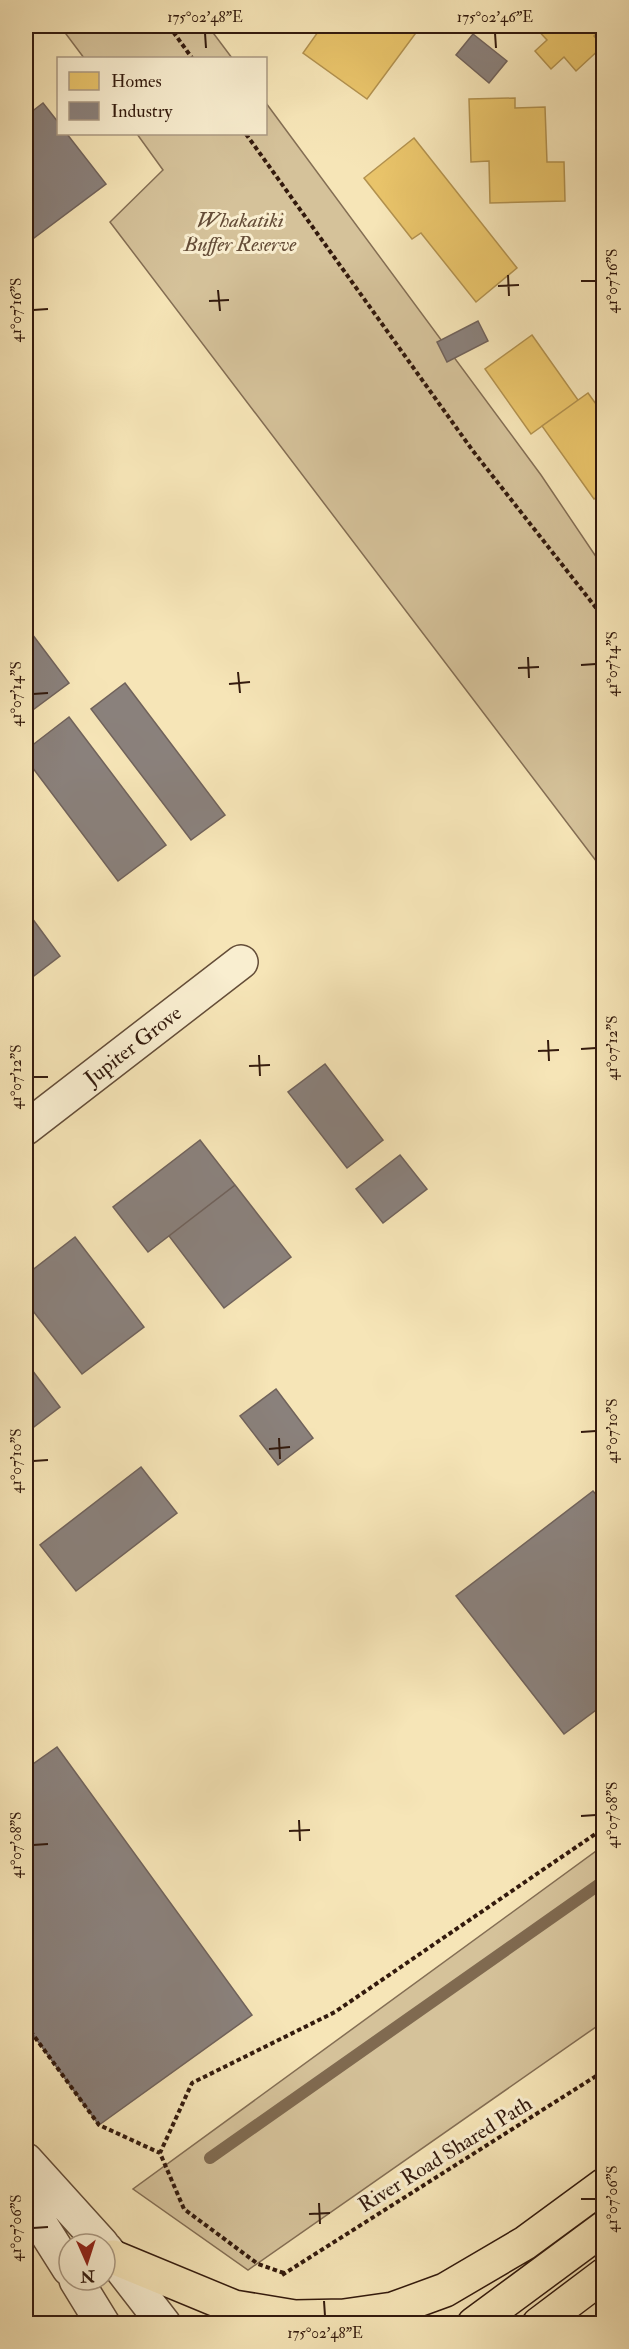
<svg xmlns="http://www.w3.org/2000/svg" width="629" height="2349" font-family="'IM FELL Double Pica',serif">
	<style>
		.green { fill: #d5c29a; stroke: #846e54; stroke-width: 1.5 }
		.homes { fill: #e9c46a; stroke: #b2914e; stroke-width: 1.5 }
		.industry { fill: #8a817c; stroke: #70625b; stroke-width: 1.5 }
		.lines { fill: none; stroke-linecap: round; stroke-linejoin: round }
		.stream { stroke: #806a50; stroke-width: 12 }
		.minor-casing { stroke: #644d38; stroke-width: 36 }
		.tertiary-casing { stroke: #644d38; stroke-width: 36 }
		.trunk-casing { stroke: #331a0d; stroke-width: 36 }
		.path { stroke: #331a0d; stroke-width: 4; stroke-dasharray: 4.5 3; stroke-linecap: butt }
		.minor { stroke: #f9eed0; stroke-width: 33 }
		.tertiary { stroke: #f9eed0; stroke-width: 33 }
		.trunk { stroke: #f6e5b7; stroke-width: 33 }
		.ticks { fill: none; stroke: #331a0d; stroke-width: 2 }
		.labels { text-anchor: middle; stroke-width: 6; stroke-linejoin: round; paint-order: stroke }
		.park-label { font-size: 21px; font-style: italic; fill: #644c37; stroke: #f9eed0 }
		.street-label { font-size: 21px; fill: #331a0d; stroke: #f9eed0 }
		.neatline { fill: none; stroke: #331a0d; stroke-width: 2 }
		.ticks-label { font-size: 15px; text-anchor: middle; fill: #331a0d }
	</style>
	<rect width="100%" height="100%" fill="#f6e5b7"/>
	<filter id="stains"><feTurbulence type="fractalNoise" baseFrequency=".00333" numOctaves="4"/><feColorMatrix values="0 0 0 0 .2 0 0 0 0 .09 0 0 0 0 .02 0 0 0 .5 -.17"/></filter>
	<radialGradient id="worn" r=".72"><stop offset=".6" stop-color="#630" stop-opacity="0"/><stop offset="1" stop-color="#630" stop-opacity=".3"/></radialGradient>
	<!-- green -->
	<path class="green" d="M 60,26 L 208,26 L 232,58 L 84,58 Z
		M 266,103 L 541,475 L 603,567 L 603,870 L 110,222 L 163,170 L 137,134 L 266,134 Z
		M 603,1846 L 603,2022 L 248,2270 L 133,2189 Z"/>
	<!-- homes -->
	<path class="homes" d="M 310,26 L 421,26 L 367,99 L 303,53 L 318,32 Z
		M 534,26 L 604,26 L 594,36 L 603,46 L 576,71 L 564,57 L 551,69 L 535,51 L 547,40 Z
		M 515,98 L 515,108 L 545,107 L 547,162 L 564,162 L 565,201 L 490,203 L 489,161 L 471,162 L 469,99 Z
		M 414,138 L 517,268 L 476,302 L 421,233 L 412,239 L 364,178 Z
		M 604,322 L 604,337 L 597,334 Z
		M 532,335 L 578,400 L 531,434 L 485,369 Z
		M 588,393 L 604,415 L 604,493 L 594,499 L 542,426 Z"/>
	<!-- industry -->
	<path class="industry" d="M 473,34 L 507,61 L 489,83 L 456,55 Z
		M 43,103 L 58,122 L 58,134 L 67,134 L 106,184 L 26,244 L 26,116 Z
		M 478,321 L 488,341 L 447,362 L 437,342 Z
		M 26,626 L 69,683 L 26,715 Z
		M 125,683 L 225,815 L 191,840 L 91,709 Z
		M 69,717 L 166,845 L 118,881 L 26,759 L 26,750 Z
		M 26,910 L 60,956 L 26,982 Z
		M 325,1064 L 383,1140 L 347,1168 L 288,1092 Z
		M 200,1140 L 235,1185 L 148,1252 L 113,1207 Z
		M 400,1155 L 427,1189 L 383,1223 L 356,1189 Z
		M 235,1185 L 291,1257 L 224,1308 L 169,1236 Z
		M 75,1237 L 144,1327 L 82,1374 L 26,1302 L 26,1275 Z
		M 26,1362 L 60,1407 L 26,1433 Z
		M 276,1389 L 313,1438 L 278,1465 L 240,1416 Z
		M 141,1467 L 177,1513 L 76,1591 L 40,1545 Z
		M 593,1491 L 604,1504 L 604,1704 L 564,1734 L 456,1596 Z
		M 57,1747 L 252,2015 L 99,2125 L 26,2025 L 26,1769 Z"/>
	<g class="lines">
		<!-- stream -->
		<path class="stream" d="M 210,2158 L 604,1881"/>
		<defs>
			<g id="minor">
				<path id="s1" d="M 26,1128 L 241,962"/>
			</g>
			<path id="tertiary" d="M 26,2160 L 102,2244
				M 26,2201 L 69,2269
				M 106,2249 L 164,2324
				M 76,2280 L 103,2324"/>
			<path id="trunk" d="M 113,2257 L 234,2307 L 295,2317 L 344,2316 L 393,2309 L 445,2290 L 525,2243 L 604,2185
				M 474,2324 L 604,2228
				M 539,2324 L 604,2275"/>
		</defs>
		<!-- minor casing -->
		<use href="#minor" class="minor-casing"/>
		<!-- tertiary casing -->
		<use href="#tertiary" class="tertiary-casing"/>
		<!-- trunk casing -->
		<use href="#trunk" class="trunk-casing"/>
		<!-- path -->
		<path class="path" d="M 169,26 L 192,58
			M 246,134 L 473,451 L 604,618
			M 26,2025 L 99,2125 L 160,2153
			M 284,2273 L 258,2264 L 184,2209 L 160,2153 L 192,2083 L 335,2012 L 604,1828
			M 282,2275 L 604,2071"/>
		<!-- minor -->
		<use href="#minor" class="minor"/>
		<!-- tertiary -->
		<use href="#tertiary" class="tertiary"/>
		<!-- trunk -->
		<use href="#trunk" class="trunk"/>
	</g>
	<!-- ticks -->
	<path class="ticks" d="M 205,33 L 206,48M 495,33 L 496,48M 508,275 L 509,296M 581,281 L 596,281M 498,286 L 519,285M 218,290 L 220,311M 209,301 L 229,300M 33,310 L 48,309M 528,657 L 529,678M 581,665 L 596,664M 518,668 L 539,667M 238,672 L 240,693M 229,684 L 250,682M 33,694 L 48,693M 548,1040 L 549,1061M 581,1049 L 596,1048M 538,1051 L 559,1050M 259,1055 L 260,1076M 249,1066 L 270,1065M 33,1077 L 48,1077M 581,1432 L 596,1431M 279,1438 L 280,1459M 269,1449 L 290,1447M 33,1461 L 48,1460M 581,1816 L 596,1815M 299,1820 L 300,1841M 289,1831 L 310,1830M 33,1845 L 48,1844M 581,2199 L 596,2199M 319,2203 L 320,2224M 309,2214 L 330,2213M 33,2228 L 48,2227M 324,2301 L 325,2316"/>
	<g class="labels">
		<!-- park labels -->
		<g class="park-label">
			<text x="240" y="227">Whakatiki<tspan x="240" dy="24">Buffer Reserve</tspan></text>
		</g>
		<!-- street labels -->
		<g class="street-label">
			<text dy="7" stroke="none"><textPath href="#s1" startOffset="135">Jupiter Grove</textPath></text>
			<text transform="translate(445 2154) rotate(-32)" y="7">River Road Shared Path</text>
		</g>
	</g>
	<!-- margin -->
	<rect width="629" height="2349" fill="none" stroke="#f6e5b7" stroke-width="66"/>
	<!-- legend -->
	<rect x="57" y="57" width="210" height="78" fill="#f9eed0" stroke="#aa9982" stroke-width="1.5"/>
	<rect x="69" y="72" width="30" height="18" fill="#e9c46a" stroke="#aa9982" stroke-width="1.5"/>
	<text x="111" y="87" font-size="18" fill="#331a0d">Homes</text>
	<rect x="69" y="102" width="30" height="18" fill="#8a817c" stroke="#aa9982" stroke-width="1.5"/>
	<text x="111" y="117" font-size="18" fill="#331a0d">Industry</text>
	<!-- north arrow -->
	<g transform="translate(87 2262) rotate(177)"><circle r="28" fill="#f9eed0" stroke="#aa9982" stroke-width="1.5"/>
	<path d="M0-4.5L10 22L0 15L-10 22Z" fill="#8f2418"/>
	<text y="-9" font-size="16" font-weight="bold" text-anchor="middle" fill="#331a0d">N</text>
	</g>
	<rect x="33" y="33" width="563" height="2283" class="neatline"/>
	<g class="ticks-label">
		<text x="205" y="22">175°02'48"E</text>
		<text x="495" y="22">175°02'46"E</text>
		<text transform="translate(612 281) rotate(-90)" y="5">41°07'16"S</text>
		<text transform="translate(16 310) rotate(-90)" y="5">41°07'16"S</text>
		<text transform="translate(612 664) rotate(-90)" y="5">41°07'14"S</text>
		<text transform="translate(16 694) rotate(-90)" y="5">41°07'14"S</text>
		<text transform="translate(612 1048) rotate(-90)" y="5">41°07'12"S</text>
		<text transform="translate(16 1077) rotate(-90)" y="5">41°07'12"S</text>
		<text transform="translate(612 1431) rotate(-90)" y="5">41°07'10"S</text>
		<text transform="translate(16 1461) rotate(-90)" y="5">41°07'10"S</text>
		<text transform="translate(612 1815) rotate(-90)" y="5">41°07'08"S</text>
		<text transform="translate(16 1845) rotate(-90)" y="5">41°07'08"S</text>
		<text transform="translate(612 2199) rotate(-90)" y="5">41°07'06"S</text>
		<text transform="translate(16 2228) rotate(-90)" y="5">41°07'06"S</text>
		<text x="325" y="2338">175°02'48"E</text>
	</g>
	<rect width="100%" height="100%" filter="url(#stains)"/>
	<rect width="100%" height="100%" fill="url(#worn)"/>
</svg>
